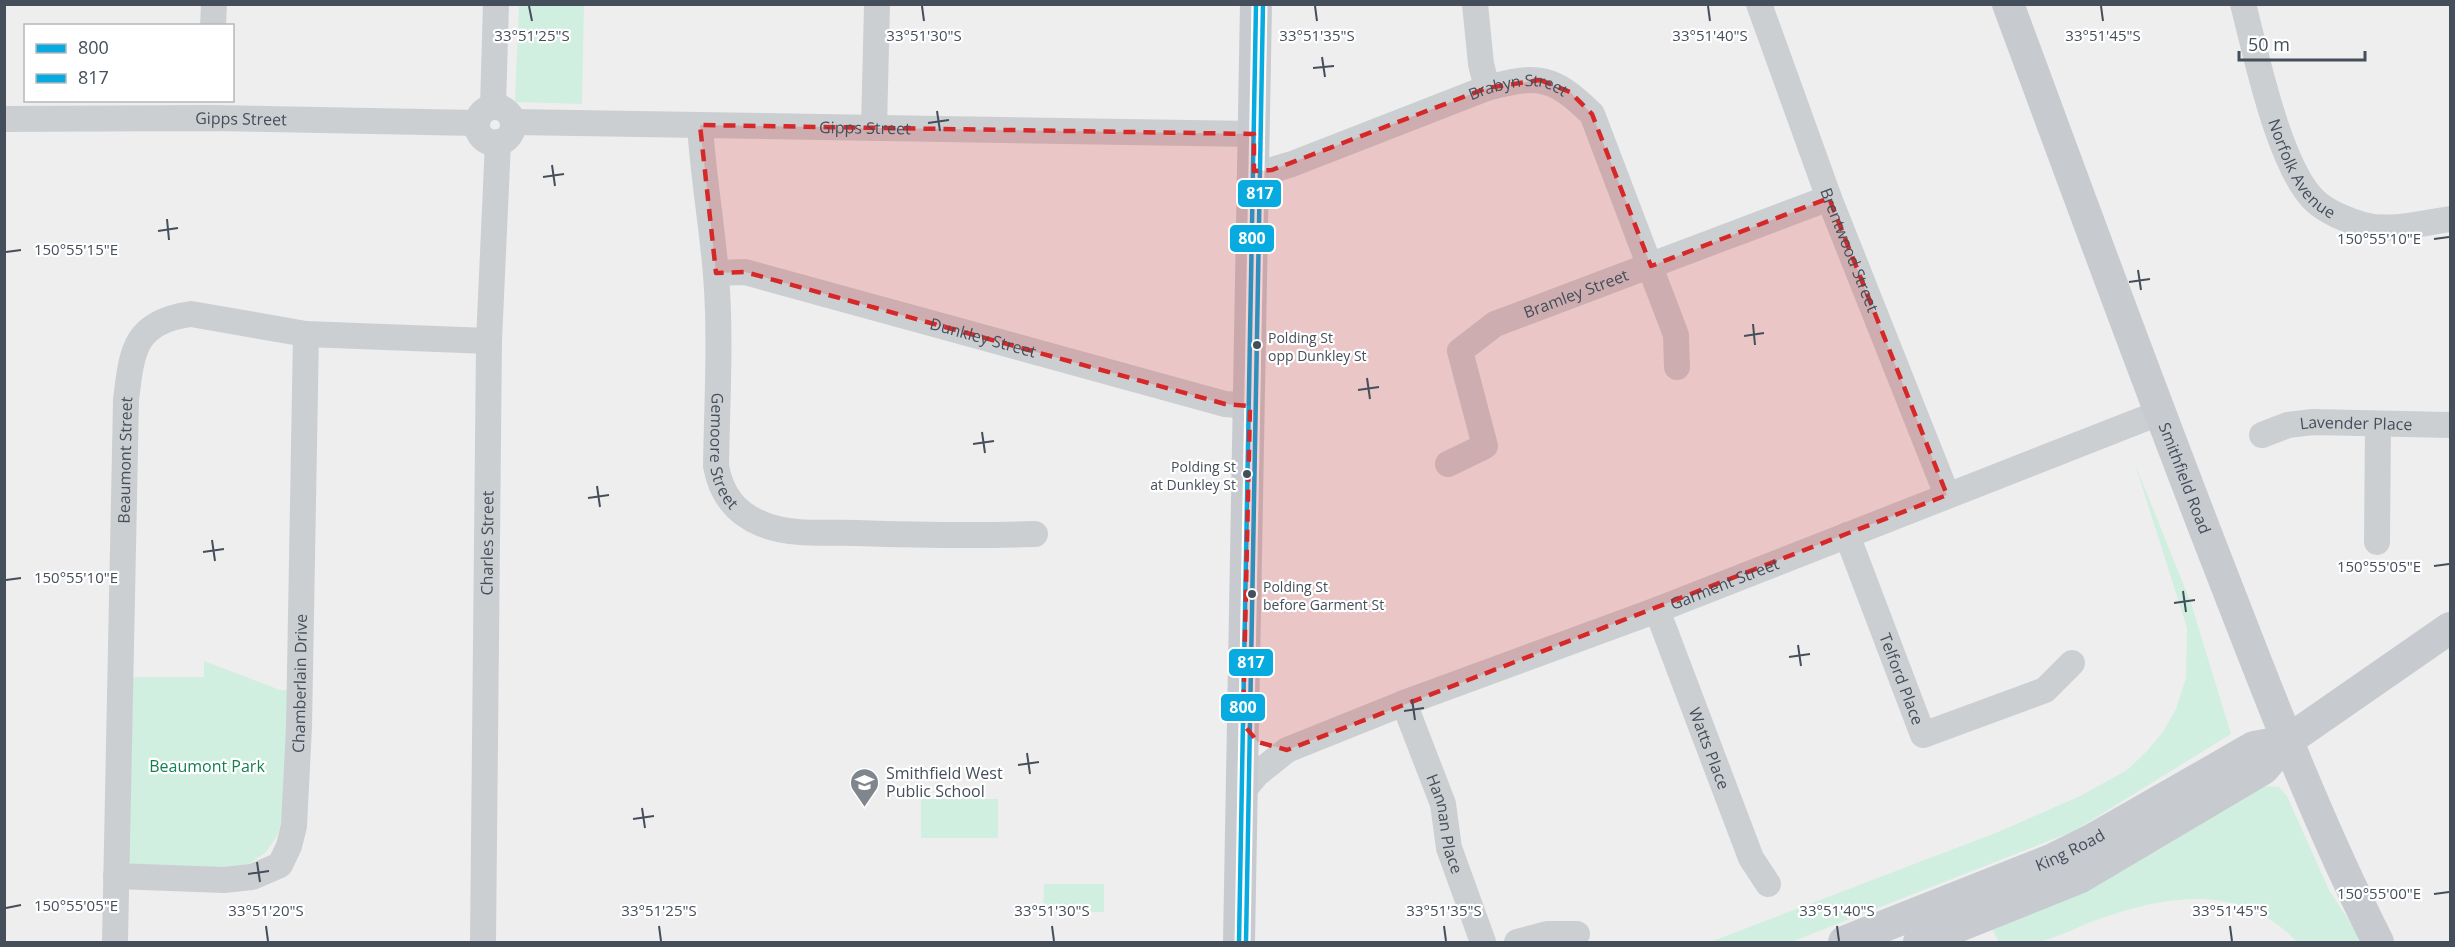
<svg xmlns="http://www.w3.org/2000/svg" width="2455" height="947" font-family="'Open Sans',sans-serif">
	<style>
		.green { fill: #d1efe0 }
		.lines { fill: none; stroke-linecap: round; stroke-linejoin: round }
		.minor { stroke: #cccfd2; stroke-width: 26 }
		.major { stroke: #c7cacf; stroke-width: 32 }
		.bus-1-casing { stroke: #fff; stroke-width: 9 }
		.bus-2-casing { stroke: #fff; stroke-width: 9 }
		.bus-1 { stroke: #07abe0; stroke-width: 4.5 }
		.bus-2 { stroke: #07abe0; stroke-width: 4.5 }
		.marked { fill: #d62828; fill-opacity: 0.2; stroke: #d62828; stroke-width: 4.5; stroke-dasharray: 12 8; stroke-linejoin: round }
		.ticks { fill: none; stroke: #454e5b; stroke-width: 2 }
		.bus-dot { fill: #454e5b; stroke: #fff; stroke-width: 2 }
		.labels { text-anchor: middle; stroke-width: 4.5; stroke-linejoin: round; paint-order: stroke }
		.bus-label { font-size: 14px; fill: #454e5b; stroke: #fff; text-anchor: start }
		.street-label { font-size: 16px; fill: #454e5b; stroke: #fff }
		.park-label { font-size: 16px; fill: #147e55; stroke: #fff }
		.poi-label { font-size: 16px; fill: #454e5b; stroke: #fff; text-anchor: start }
		.ticks-label { font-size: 15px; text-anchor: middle; fill: #454e5b; stroke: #fff; stroke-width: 4.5; stroke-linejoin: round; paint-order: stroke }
		.line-badge { stroke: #fff; stroke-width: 2 }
		.badge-label { font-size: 16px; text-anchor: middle; font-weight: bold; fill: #fff }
	</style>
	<rect width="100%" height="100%" fill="#efeeee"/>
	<!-- green -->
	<path class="green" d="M 519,5 L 584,5 L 582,104 L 515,102 Z
		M 2135,464 L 2191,603 L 2231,734 L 2074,831 L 1791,942 L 1710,942 L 1998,832 L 2080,796 L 2127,770 L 2147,751 L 2163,732 L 2176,709 L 2186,678 L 2187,628 Z
		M 204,661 L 280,690 L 288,690 L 286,815 L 277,836 L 265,853 L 247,865 L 225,871 L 132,865 L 129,861 L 129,677 L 204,677 Z
		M 2267,786 L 2279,787 L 2287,796 L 2329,890 L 2363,942 L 2297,942 C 2240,882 2167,895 2096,920 C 2077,927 2056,939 2036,942 C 2024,944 2010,942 1999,942 L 1991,927 L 2254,788 Z
		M 921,799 L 998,799 L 998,838 L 921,838 Z
		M 1044,884 L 1104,884 L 1104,912 L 1043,912 Z"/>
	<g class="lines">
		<!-- minor -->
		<g class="minor">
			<path d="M 1475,4 L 1481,64 L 1487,88"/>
			<path id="s1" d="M 1759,4 L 1829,198 L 1947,495"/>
			<path id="s2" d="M 2243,4 C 2256,54 2279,167 2315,201 C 2327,212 2348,221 2364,225 C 2391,232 2423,223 2450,219"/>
			<path d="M 213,26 L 214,4"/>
			<path d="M 493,106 L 496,4"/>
			<circle cx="495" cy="125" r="18"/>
			<path id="s3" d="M 4,119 L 210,118 L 477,123"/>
			<path id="s4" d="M 513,122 L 1254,134"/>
			<path id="s5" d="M 700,125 C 703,175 712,225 716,275 C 721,338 717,403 716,466 C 721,494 735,513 762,524 C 791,536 826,532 857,533 C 916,535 975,536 1035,534"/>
			<path d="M 874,128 L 877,4"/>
			<path id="s6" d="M 1254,171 L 1272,170 L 1292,164 L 1487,88 C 1538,74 1553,76 1592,114 L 1676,335 L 1677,367"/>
			<path id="s7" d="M 716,273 L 745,272 L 1225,404 L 1250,406"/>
			<path id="s8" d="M 2262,435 L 2288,425 L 2313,422 L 2450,425"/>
			<path id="s9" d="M 1448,464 L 1485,446 L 1460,351 L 1495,324 L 1829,198"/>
			<path id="s10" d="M 1847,535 L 1923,735 L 2045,690 L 2072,663"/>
			<path d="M 2377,542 L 2378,424"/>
			<path id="s11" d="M 1657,610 L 1751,858 L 1768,884"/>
			<path id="s12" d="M 1404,703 L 1443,804 L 1449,848 L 1483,942"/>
			<path id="s13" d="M 1242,792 L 1257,774 L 1287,750 L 1404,703 L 1657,610 L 2159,413"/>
			<path id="s14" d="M 116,876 L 224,880 L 252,877 L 280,865 L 289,846 L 294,826 L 299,727 L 306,334"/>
			<path id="s15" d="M 115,942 L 126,400 C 132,350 134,322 191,314 L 306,334 L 489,341"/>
			<path id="s16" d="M 483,942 L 489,341 L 498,142"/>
			<path d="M 1517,942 L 1547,934 L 1577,934"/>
		</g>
		<!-- major -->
		<g class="major">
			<path id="s17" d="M 2008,4 C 2078,193 2147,382 2220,569 C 2269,695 2317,822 2378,942"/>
			<path d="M 1239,942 L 1256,4"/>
			<path id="s18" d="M 1844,942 L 2051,860 L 2095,838 L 2254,747 L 2287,741"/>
			<path d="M 1919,942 L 2079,878 L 2263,769 L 2287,741 L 2450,628"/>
		</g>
		<defs>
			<path id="bus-1" d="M 1239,942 L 1256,4"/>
			<path id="bus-2" d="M 1246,942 L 1263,4"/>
		</defs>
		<!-- bus-1 casing -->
		<use href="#bus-1" class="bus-1-casing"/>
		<!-- bus-2 casing -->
		<use href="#bus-2" class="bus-2-casing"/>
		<!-- bus-1 -->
		<use href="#bus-1" class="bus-1"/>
		<!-- bus-2 -->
		<use href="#bus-2" class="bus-2"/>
	</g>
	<!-- marked area -->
	<path class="marked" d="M 1540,80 L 1570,92 L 1592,114 L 1651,266 L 1829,198 L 1947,495 L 1287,750 L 1258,742 L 1243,724 L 1250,406 L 1225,404 L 745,272 L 716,273 L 700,125 L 1254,134 L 1254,171 L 1272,170 L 1487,88 Z"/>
	<!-- ticks -->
	<path class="ticks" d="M 529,6 L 532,21M 922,6 L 924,21M 1315,6 L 1317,21M 1708,6 L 1710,21M 2101,6 L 2103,21M 1322,57 L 1325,77M 1313,68 L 1334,66M 937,111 L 940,131M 928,123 L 949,120M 552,165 L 555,186M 543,177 L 564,174M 167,219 L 169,240M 158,231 L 178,228M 2434,239 L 2449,237M 6,252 L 21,250M 2138,270 L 2141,290M 2129,282 L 2150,279M 1753,324 L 1755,345M 1744,336 L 1764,333M 1367,378 L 1370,399M 1358,390 L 1379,387M 982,432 L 985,453M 973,444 L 994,441M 597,486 L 600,507M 588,498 L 609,495M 212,540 L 215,561M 203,552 L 224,549M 2434,566 L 2449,564M 6,580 L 21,578M 2183,591 L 2186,612M 2174,603 L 2195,600M 1798,645 L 1801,666M 1789,657 L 1810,654M 1412,699 L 1415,720M 1404,711 L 1424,708M 1027,753 L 1030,774M 1018,765 L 1039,762M 642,808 L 645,828M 633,819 L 654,816M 257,862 L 260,882M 248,874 L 269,871M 2434,894 L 2449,892M 6,908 L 21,905M 266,926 L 268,941M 659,926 L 661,941M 1052,926 L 1054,941M 1444,926 L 1446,941M 1837,926 L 1839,941M 2230,926 L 2232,941"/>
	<!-- icons -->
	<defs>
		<symbol id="school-pin" viewBox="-11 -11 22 30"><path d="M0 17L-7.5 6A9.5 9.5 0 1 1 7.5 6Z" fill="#80868e" stroke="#fff"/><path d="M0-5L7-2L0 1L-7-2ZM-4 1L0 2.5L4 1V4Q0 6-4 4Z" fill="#fff"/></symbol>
	</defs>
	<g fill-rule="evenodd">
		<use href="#school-pin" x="848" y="766" width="33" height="45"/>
	</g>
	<!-- markers -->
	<g class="bus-dot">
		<circle cx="1257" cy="345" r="5"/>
		<circle cx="1247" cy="474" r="5"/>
		<circle cx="1252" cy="594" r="5"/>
	</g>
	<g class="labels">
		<!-- bus labels -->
		<g class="bus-label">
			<text x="1268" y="343">Polding St<tspan x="1268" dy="18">opp Dunkley St</tspan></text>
			<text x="1236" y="472" text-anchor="end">Polding St<tspan x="1236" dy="18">at Dunkley St</tspan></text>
			<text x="1263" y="592">Polding St<tspan x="1263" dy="18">before Garment St</tspan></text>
		</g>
		<!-- street labels -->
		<g class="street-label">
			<text dy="6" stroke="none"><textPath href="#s6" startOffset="280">Brabyn Street</textPath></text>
			<text dy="6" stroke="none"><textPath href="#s3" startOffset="237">Gipps Street</textPath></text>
			<text dy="6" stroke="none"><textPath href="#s4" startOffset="352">Gipps Street</textPath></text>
			<text dy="6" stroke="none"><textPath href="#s2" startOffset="177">Norfolk Avenue</textPath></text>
			<text dy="6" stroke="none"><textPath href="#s1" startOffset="262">Brentwood Street</textPath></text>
			<text dy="6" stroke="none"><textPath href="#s9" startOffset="270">Bramley Street</textPath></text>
			<text dy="6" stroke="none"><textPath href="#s7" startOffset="276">Dunkley Street</textPath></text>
			<text dy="6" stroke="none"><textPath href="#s8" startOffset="96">Lavender Place</textPath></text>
			<text dy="6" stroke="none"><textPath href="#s5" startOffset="328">Gemoore Street</textPath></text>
			<text dy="6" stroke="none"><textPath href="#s15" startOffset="482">Beaumont Street</textPath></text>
			<text dy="6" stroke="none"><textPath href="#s17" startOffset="506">Smithfield Road</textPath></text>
			<text dy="6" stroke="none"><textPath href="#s16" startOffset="399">Charles Street</textPath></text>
			<text dy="6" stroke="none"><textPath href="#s13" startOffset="530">Garment Street</textPath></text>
			<text dy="6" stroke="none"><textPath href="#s10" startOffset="154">Telford Place</textPath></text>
			<text dy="6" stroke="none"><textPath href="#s14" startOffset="351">Chamberlain Drive</textPath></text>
			<text dy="6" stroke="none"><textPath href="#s11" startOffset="148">Watts Place</textPath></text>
			<text dy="6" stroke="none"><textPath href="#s12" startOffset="128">Hannan Place</textPath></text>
			<text dy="6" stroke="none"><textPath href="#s18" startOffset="244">King Road</textPath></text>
		</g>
		<!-- park labels -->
		<g class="park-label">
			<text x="207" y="772">Beaumont Park</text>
		</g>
		<!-- poi labels -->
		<g class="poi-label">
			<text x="886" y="779">Smithfield West<tspan x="886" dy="18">Public School</tspan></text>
		</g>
	</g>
	<g class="ticks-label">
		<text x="532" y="41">33°51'25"S</text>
		<text x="924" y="41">33°51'30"S</text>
		<text x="1317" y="41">33°51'35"S</text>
		<text x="1710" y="41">33°51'40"S</text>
		<text x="2103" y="41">33°51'45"S</text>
		<text x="2379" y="244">150°55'10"E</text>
		<text x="76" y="255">150°55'15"E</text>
		<text x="2379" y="572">150°55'05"E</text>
		<text x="76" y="583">150°55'10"E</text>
		<text x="2379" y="899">150°55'00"E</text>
		<text x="76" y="911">150°55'05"E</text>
		<text x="266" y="916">33°51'20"S</text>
		<text x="659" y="916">33°51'25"S</text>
		<text x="1052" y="916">33°51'30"S</text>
		<text x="1444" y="916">33°51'35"S</text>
		<text x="1837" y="916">33°51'40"S</text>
		<text x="2230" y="916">33°51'45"S</text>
	</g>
	<g class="line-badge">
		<rect x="1237" y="179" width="45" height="29" rx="6" fill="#07abe0"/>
		<rect x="1229" y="224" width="46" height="29" rx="6" fill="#07abe0"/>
		<rect x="1228" y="648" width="46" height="29" rx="6" fill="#07abe0"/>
		<rect x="1220" y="693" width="46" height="29" rx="6" fill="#07abe0"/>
	</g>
	<g class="badge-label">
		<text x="1260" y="199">817</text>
		<text x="1252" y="244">800</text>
		<text x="1251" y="668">817</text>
		<text x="1243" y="713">800</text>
	</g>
	<!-- border -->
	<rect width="2455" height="947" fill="none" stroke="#454e5b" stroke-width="12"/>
	<!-- legend -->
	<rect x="24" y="24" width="210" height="78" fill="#ffffff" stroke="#b5b8bd" stroke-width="1.5"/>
	<rect x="36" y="44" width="30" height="9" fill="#07abe0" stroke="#b5b8bd" stroke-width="1.5"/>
	<text x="78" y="54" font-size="18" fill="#454e5b">800</text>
	<rect x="36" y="74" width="30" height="9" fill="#07abe0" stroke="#b5b8bd" stroke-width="1.5"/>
	<text x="78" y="84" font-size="18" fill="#454e5b">817</text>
	<!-- scale -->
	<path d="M2239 51v9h126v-9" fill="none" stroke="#454e5b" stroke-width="3"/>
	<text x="2248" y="51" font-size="18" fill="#454e5b" stroke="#ffffff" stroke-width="4.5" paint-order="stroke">50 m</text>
</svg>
